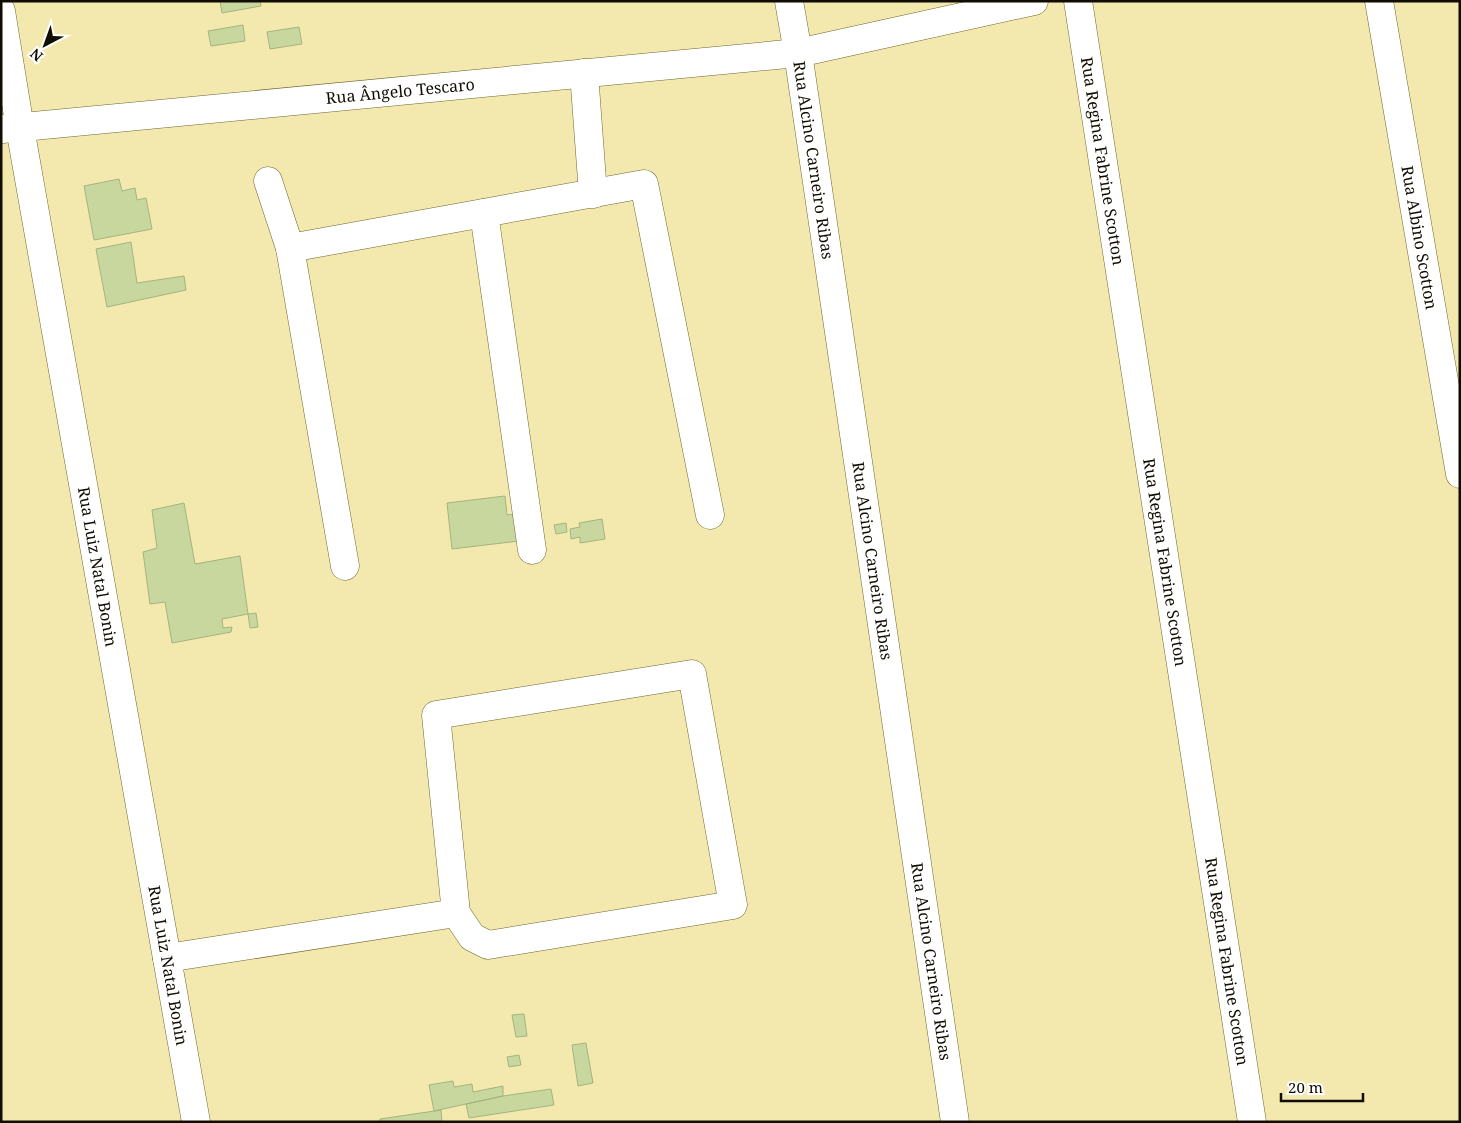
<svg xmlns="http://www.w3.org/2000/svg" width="1461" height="1123" font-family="'Noto Serif',serif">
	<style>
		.building { fill: #c7d79e; stroke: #a5b47d }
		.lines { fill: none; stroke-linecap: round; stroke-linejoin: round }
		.street-casing { stroke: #6f662e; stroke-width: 29 }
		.street { stroke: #fff; stroke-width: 28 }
		.labels { text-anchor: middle; stroke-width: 4; stroke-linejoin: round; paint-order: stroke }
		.street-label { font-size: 16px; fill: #100c00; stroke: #fff }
	</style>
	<rect width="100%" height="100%" fill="#f3e9ae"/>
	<!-- building -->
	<path class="building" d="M 220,1 L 260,1 L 261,6 L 222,13 Z
		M 243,25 L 245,41 L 211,46 L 208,31 Z
		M 299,27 L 302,44 L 270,49 L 267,32 Z
		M 119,179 L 122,191 L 135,188 L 137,200 L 146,198 L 152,229 L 94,240 L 84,186 Z
		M 131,242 L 137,283 L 184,276 L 186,290 L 107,307 L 96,249 Z
		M 505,496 L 507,515 L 516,514 L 519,541 L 452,549 L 447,503 Z
		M 184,503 L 195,564 L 240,556 L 248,614 L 222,619 L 223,628 L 232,627 L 231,632 L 172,643 L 165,602 L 150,604 L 143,552 L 157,548 L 152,510 Z
		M 602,519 L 605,539 L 580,543 L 580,537 L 571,539 L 570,529 L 580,527 L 579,523 Z
		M 566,523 L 567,532 L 556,534 L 554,525 Z
		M 256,613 L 258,627 L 250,628 L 248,614 Z
		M 524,1014 L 527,1036 L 516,1037 L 512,1015 Z
		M 586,1043 L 593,1083 L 578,1086 L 572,1045 Z
		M 519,1055 L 521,1065 L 509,1067 L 507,1057 Z
		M 453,1081 L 454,1087 L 472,1084 L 473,1092 L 503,1086 L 503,1096 L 434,1111 L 429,1085 Z
		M 551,1089 L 554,1105 L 469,1118 L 466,1104 L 503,1096 Z
		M 441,1110 L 442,1122 L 380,1122 L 380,1119 Z"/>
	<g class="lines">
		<defs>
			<g id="street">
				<path id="s1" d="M 789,1 L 798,53 L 955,1122"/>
				<path id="s2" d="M 1078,1 L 1252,1122"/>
				<path id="s3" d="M 1379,1 L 1460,474"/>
				<path id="s4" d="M 1,11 L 20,128 L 196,1122"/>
				<path d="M 584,73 L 593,194"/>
				<path id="s5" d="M 2,129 L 798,53 L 1034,1"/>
				<path d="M 268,181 L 290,248 L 345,566"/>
				<path d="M 484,213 L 532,550"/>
				<path d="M 290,248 L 644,184 L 710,515"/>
				<path d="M 692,674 L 733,905 L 488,945 L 472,937 L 456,913 L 436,715 Z"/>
				<path d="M 167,958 L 456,913"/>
			</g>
		</defs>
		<!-- street casing -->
		<use href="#street" class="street-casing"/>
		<!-- street -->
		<use href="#street" class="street"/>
	</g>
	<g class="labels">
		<!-- street labels -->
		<g class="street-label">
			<text dy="6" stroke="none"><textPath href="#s5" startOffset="400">Rua Ângelo Tescaro</textPath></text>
			<text dy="6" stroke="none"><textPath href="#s1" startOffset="161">Rua Alcino Carneiro Ribas</textPath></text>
			<text dy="6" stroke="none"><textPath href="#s2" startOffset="162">Rua Regina Fabrine Scotton</textPath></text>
			<text dy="6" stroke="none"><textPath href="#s3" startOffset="240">Rua Albino Scotton</textPath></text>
			<text dy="6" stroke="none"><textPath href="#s1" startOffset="566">Rua Alcino Carneiro Ribas</textPath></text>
			<text dy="6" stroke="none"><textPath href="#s2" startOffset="568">Rua Regina Fabrine Scotton</textPath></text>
			<text dy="6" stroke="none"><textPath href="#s4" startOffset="564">Rua Luiz Natal Bonin</textPath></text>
			<text dy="6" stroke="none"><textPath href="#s1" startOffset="971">Rua Alcino Carneiro Ribas</textPath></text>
			<text dy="6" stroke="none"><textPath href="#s2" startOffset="972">Rua Regina Fabrine Scotton</textPath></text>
			<text dy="6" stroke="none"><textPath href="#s4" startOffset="969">Rua Luiz Natal Bonin</textPath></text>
		</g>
	</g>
	<!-- border -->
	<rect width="1461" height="1123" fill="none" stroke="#100c00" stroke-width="5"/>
	<!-- north arrow -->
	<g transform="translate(45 45) rotate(221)" stroke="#ffffff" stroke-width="4" paint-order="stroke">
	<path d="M0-4L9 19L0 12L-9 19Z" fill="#100c00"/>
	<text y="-8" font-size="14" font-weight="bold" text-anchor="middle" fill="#100c00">N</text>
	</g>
	<!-- scale -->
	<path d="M1281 1093v8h82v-8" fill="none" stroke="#100c00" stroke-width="2.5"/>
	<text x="1288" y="1093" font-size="15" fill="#100c00" stroke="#ffffff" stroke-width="4" paint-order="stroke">20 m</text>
</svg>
